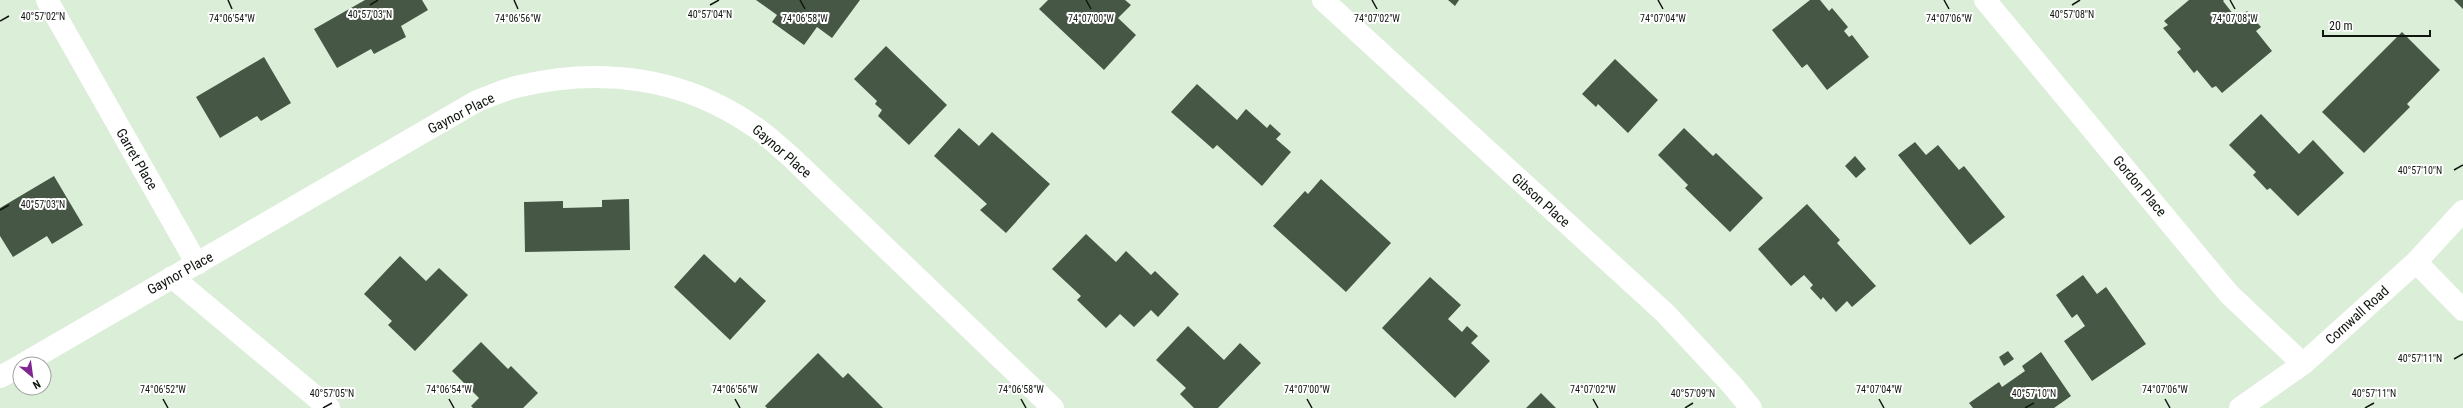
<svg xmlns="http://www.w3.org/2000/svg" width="2463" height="408" font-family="'Roboto Condensed',sans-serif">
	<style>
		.building { fill: #475745 }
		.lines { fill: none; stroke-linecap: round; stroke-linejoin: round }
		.street { stroke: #fff; stroke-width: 22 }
		.ticks { fill: none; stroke: #10160f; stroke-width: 1.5 }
		.labels { text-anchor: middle; stroke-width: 4; stroke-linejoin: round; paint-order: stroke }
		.street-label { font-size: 14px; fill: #10160f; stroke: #fff }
		.ticks-label { font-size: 10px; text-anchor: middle; fill: #10160f; stroke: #fff; stroke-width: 4; stroke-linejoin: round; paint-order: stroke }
	</style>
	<rect width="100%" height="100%" fill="#dbeed8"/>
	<!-- building -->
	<path class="building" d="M 365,0 L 422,0 L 428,10 L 401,26 L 406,37 L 374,54 L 371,49 L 337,68 L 314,29 Z
		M 756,0 L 860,0 L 832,38 L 817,27 L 804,45 L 772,22 L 777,15 Z
		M 1048,0 L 1125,0 L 1131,5 L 1118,18 L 1136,35 L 1104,70 L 1039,9 Z
		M 1448,0 L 1459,0 L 1455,6 Z
		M 1810,0 L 1820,0 L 1829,11 L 1832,8 L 1848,27 L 1844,31 L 1849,37 L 1852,35 L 1869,57 L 1827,90 L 1807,64 L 1802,68 L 1772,30 Z
		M 2189,0 L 2224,0 L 2223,1 L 2237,19 L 2247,11 L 2261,27 L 2256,31 L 2272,51 L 2222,93 L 2216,86 L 2212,88 L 2197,70 L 2194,73 L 2177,52 L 2181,49 L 2163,28 L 2168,25 L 2164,21 Z
		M 2454,0 L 2463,0 L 2463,9 Z
		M 2402,32 L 2440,70 L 2407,104 L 2410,107 L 2364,153 L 2322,112 Z
		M 886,46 L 947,105 L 909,145 L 878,116 L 882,110 L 875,104 L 877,101 L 854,79 Z
		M 264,57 L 291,103 L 261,121 L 257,116 L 220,138 L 196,97 Z
		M 1615,59 L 1658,100 L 1628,133 L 1598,104 L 1596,107 L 1582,94 Z
		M 1197,84 L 1237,120 L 1246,109 L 1267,128 L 1270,124 L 1281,134 L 1276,139 L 1291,152 L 1262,186 L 1217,145 L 1213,149 L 1171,112 Z
		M 2261,114 L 2299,154 L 2313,140 L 2344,173 L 2298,216 L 2270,188 L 2267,190 L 2253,175 L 2256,172 L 2229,145 Z
		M 959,128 L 979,146 L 992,132 L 1050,184 L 1006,233 L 980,210 L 987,204 L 934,156 Z
		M 1684,128 L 1713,156 L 1716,153 L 1763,198 L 1730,232 L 1685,188 L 1688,185 L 1658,155 Z
		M 1915,142 L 1926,155 L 1938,145 L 1959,170 L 1964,166 L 2005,217 L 1970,245 L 1898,155 Z
		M 1855,156 L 1866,169 L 1856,178 L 1845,166 Z
		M 54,176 L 83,225 L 52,244 L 47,236 L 13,257 L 0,236 L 0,208 Z
		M 1321,179 L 1391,243 L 1346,292 L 1273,226 L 1305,191 L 1308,194 Z
		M 629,199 L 630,250 L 525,252 L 524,202 L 563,201 L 563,208 L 602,207 L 602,200 Z
		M 1807,204 L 1840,240 L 1837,243 L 1876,286 L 1852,307 L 1847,301 L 1836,312 L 1823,297 L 1821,300 L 1810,288 L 1813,285 L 1804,275 L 1791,286 L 1758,249 Z
		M 1086,234 L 1116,262 L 1126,251 L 1151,275 L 1155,271 L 1179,294 L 1158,317 L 1151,310 L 1134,327 L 1120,314 L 1106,328 L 1077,300 L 1081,296 L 1052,269 Z
		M 704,254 L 735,283 L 740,277 L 766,301 L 730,340 L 674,287 Z
		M 400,256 L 426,281 L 439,268 L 468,295 L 415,351 L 388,325 L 392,321 L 364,294 Z
		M 2083,275 L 2097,294 L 2106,287 L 2146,344 L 2092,381 L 2064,341 L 2085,326 L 2077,314 L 2072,318 L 2056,295 Z
		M 1430,277 L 1461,305 L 1448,319 L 1462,332 L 1467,326 L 1478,336 L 1471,343 L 1490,361 L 1455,398 L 1382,328 Z
		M 1188,326 L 1224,360 L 1240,343 L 1261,363 L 1218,408 L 1194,408 L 1180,394 L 1186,388 L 1156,360 Z
		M 481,342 L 508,369 L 511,366 L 538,393 L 523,408 L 473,408 L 471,406 L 479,398 L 452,371 Z
		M 2008,351 L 2014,359 L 2004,366 L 1999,357 Z
		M 2041,352 L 2071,396 L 2054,408 L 1973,408 L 1969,403 L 1999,382 L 2002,387 L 2025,371 L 2022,366 Z
		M 818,353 L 843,378 L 848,373 L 883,408 L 767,408 L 765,406 Z
		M 1541,393 L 1556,408 L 1526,408 Z"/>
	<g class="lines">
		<!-- street -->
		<path class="street" d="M 47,0 L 197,264
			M 1323,0 L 1665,313 L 1733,386 L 1751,408
			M 1985,0 L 2229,294 L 2303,364
			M 2416,262 L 2463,310
			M 172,277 L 329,408
			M 23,364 L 477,101 C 491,96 505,89 520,86 C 601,67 682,77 752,125 C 765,133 777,145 790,156 L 1053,408
			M 0,377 L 20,366
			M 2240,408 L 2303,364 L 2416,262 L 2463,211"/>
	</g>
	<!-- ticks -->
	<path class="ticks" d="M 228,0 L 232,9M 514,0 L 518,9M 800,0 L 805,9M 1086,0 L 1091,9M 1372,0 L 1377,9M 1658,0 L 1663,9M 1944,0 L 1949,9M 2230,0 L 2235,9M 370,5 L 378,0M 710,5 L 719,0M 2072,5 L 2080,0M 0,21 L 9,16M 2454,170 L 2463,165M 0,210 L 9,205M 2454,359 L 2463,354M 163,399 L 168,408M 449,399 L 454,408M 735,399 L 740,408M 1021,399 L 1026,408M 1307,399 L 1312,408M 1593,399 L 1598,408M 1879,399 L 1884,408M 2165,399 L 2170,408M 323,408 L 332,403M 1685,408 L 1693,403M 2025,408 L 2034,403M 2365,408 L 2374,403"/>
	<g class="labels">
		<!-- street labels -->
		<g class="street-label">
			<text transform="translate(461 113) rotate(-27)" y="5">Gaynor Place</text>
			<text transform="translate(782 151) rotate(41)" y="5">Gaynor Place</text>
			<text transform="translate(137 159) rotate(60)" y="5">Garret Place</text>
			<text transform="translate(2140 186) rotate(50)" y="5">Gordon Place</text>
			<text transform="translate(1541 200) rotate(42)" y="5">Gibson Place</text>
			<text transform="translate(180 273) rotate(-29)" y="5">Gaynor Place</text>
			<text transform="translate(2357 315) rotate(-42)" y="5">Cornwall Road</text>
		</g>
	</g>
	<g class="ticks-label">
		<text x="370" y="18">40°57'03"N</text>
		<text x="710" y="18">40°57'04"N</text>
		<text x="2072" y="18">40°57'08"N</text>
		<text x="43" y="20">40°57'02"N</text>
		<text x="1091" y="22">74°07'00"W</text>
		<text x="1949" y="22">74°07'06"W</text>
		<text x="2235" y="22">74°07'08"W</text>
		<text x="232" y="22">74°06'54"W</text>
		<text x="518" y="22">74°06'56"W</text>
		<text x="805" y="22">74°06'58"W</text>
		<text x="1377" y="22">74°07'02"W</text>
		<text x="1663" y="22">74°07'04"W</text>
		<text x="2420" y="174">40°57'10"N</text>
		<text x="43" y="208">40°57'03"N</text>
		<text x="2420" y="362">40°57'11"N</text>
		<text x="163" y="393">74°06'52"W</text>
		<text x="449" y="393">74°06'54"W</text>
		<text x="735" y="393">74°06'56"W</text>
		<text x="1021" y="393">74°06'58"W</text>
		<text x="1307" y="393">74°07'00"W</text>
		<text x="1593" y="393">74°07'02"W</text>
		<text x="1879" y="393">74°07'04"W</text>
		<text x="2165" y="393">74°07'06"W</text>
		<text x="332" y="397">40°57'05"N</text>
		<text x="1693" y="397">40°57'09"N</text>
		<text x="2034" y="397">40°57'10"N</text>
		<text x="2374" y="397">40°57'11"N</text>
	</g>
	<!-- north arrow -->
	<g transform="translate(32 376) rotate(151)"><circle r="19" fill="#ffffff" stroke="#9fa29f"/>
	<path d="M0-3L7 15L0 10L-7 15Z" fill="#812591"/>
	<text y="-6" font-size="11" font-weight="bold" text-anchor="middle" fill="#10160f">N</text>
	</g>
	<!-- scale -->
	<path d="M2323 30v6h107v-6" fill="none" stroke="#10160f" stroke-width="2"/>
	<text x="2329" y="30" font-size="12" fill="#10160f" stroke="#ffffff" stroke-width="3" paint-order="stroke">20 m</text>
</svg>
